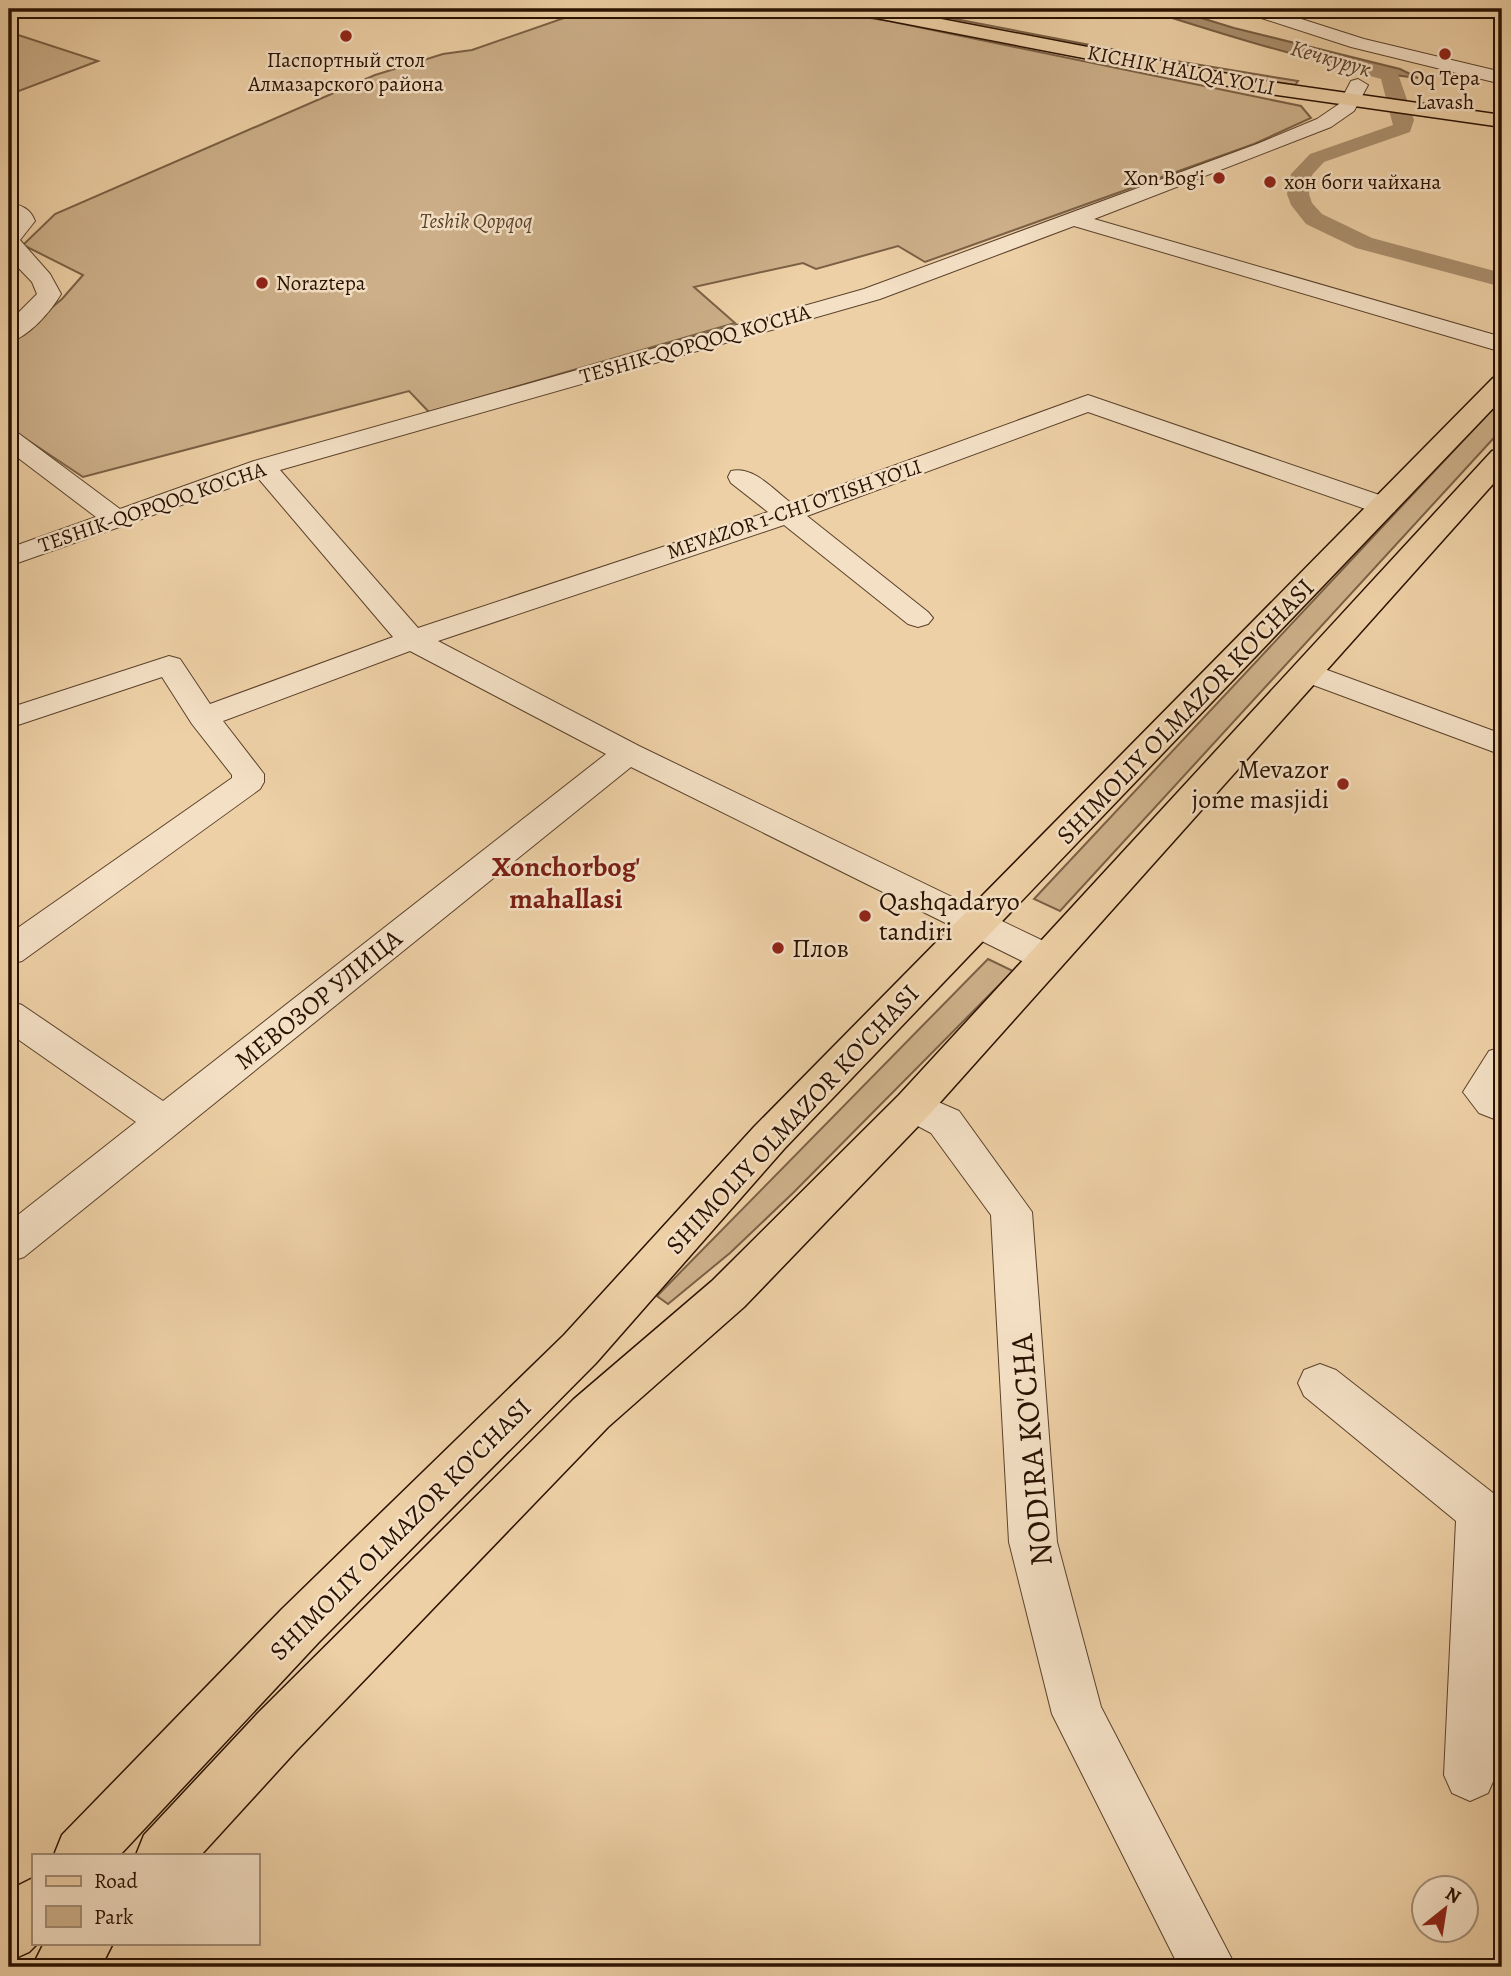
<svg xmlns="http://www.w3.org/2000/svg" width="1511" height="1976" font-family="Alegreya,serif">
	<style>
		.green { fill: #cdb08a; stroke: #7b6045; stroke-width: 2 }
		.water { fill: #ab8f6e; stroke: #775d42; stroke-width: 2 }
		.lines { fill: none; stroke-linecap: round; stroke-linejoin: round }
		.canal { fill: #ab8f6e; fill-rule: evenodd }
		.minor-casing { stroke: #5a412a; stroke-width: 2 }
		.major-casing { stroke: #291100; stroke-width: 3 }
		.highway-casing { stroke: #291100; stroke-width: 3 }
		.minor { fill: #f4e0c5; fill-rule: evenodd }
		.major { fill: #eed0a6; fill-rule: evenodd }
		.highway { fill: #eed0a6; fill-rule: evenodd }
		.poi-dot { fill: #8f2418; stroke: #f4e0c5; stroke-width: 2.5 }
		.labels { text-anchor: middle; stroke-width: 5; stroke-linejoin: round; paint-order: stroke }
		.far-poi-label { font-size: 21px; fill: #291100; stroke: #f4e0c5 }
		.far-street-label { font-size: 21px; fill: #291100; stroke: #f4e0c5 }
		.far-park-label { font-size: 21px; font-style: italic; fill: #5a4129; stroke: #f4e0c5 }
		.far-water-label { font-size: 23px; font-style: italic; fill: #5d432c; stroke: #f4e0c5 }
		.street-label { font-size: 26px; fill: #291100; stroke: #f4e0c5 }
		.poi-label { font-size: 26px; fill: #291100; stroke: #f4e0c5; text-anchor: start }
		.neighbourhood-label { font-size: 28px; font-weight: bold; fill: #7a1f14; stroke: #f4e0c5 }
		.near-street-label { font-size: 32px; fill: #291100; stroke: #f4e0c5 }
	</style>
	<rect width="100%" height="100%" fill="#eed0a6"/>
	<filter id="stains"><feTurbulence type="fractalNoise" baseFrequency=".00286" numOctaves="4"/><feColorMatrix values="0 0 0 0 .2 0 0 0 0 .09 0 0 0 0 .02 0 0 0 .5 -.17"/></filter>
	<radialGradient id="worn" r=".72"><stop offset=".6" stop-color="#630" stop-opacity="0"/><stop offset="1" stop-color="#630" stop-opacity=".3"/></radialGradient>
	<!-- green -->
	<path class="green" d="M 590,9 L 815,9 L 889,21 L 1301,106 L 1311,118 L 1254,144 L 925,262 L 898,246 L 816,269 L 803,263 L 694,287 L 735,323 L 429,412 L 409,391 L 83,477 L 14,431 L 9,409 L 9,343 L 62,299 L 83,275 L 23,245 L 55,214 L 375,75 L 443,54 L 472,50 Z
		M 880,9 L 903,9 L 1158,58 L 1298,81 L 1295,85 L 1154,62 Z
		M 9,32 L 98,61 L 11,94 L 9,93 Z
		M 1502,399 L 1502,429 L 1060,911 L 1034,899 Z
		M 988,959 L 1013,971 L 794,1192 L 730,1253 L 668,1304 L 657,1296 Z"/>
	<!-- water -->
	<path class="water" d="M 1144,9 L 1172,9 L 1234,28 L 1400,69 L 1418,78 C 1325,68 1233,37 1144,9 Z"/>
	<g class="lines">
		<!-- canal -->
		<path class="canal" d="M 1341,56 L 1397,71 L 1414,120 L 1410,132 L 1324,162 L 1312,175 L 1309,194 L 1312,203 L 1322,214 L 1372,238 L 1502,273 L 1502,287 L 1356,248 L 1306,224 L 1291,205 L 1287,194 L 1291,174 L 1310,154 L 1393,125 L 1381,79 L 1334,66 L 1332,62 Z"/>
		<defs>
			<path id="minor" d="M 1243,9 L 1270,9 L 1364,39 L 1502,72 L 1502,84 L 1351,47 L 1246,13 Z
				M 1358,79 L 1368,85 L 1354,111 L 1331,127 L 1094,219 L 1502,337 L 1502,352 L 1074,226 L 880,299 L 280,470 L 418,628 L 768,512 L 731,483 L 728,477 L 731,471 C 754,466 774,490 791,503 L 1088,395 L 1394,500 L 1398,506 L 1394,512 L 1384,514 L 1374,512 L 1088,412 L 807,516 L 928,612 L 933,618 L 928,624 L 918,627 L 908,624 L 784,525 L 438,641 L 639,746 L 1060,949 L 1065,958 L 1060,967 L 1047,971 L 1034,967 L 631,767 L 24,1257 L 9,1262 L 9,1222 L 136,1122 L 9,1033 L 9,1001 L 22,1005 L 163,1101 L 606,754 L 410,651 L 223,721 L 264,774 L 264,782 L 260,789 L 22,961 L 9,964 L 9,934 L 232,778 L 232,775 L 192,724 L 162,677 L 9,728 L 9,708 L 169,656 L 180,659 L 210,704 L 393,637 L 258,478 L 9,566 L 9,548 L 96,517 L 9,451 L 9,431 L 18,433 L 120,509 L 254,461 L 864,289 L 1257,144 L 1317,119 L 1339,104 L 1351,81 Z
				M 9,202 C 22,206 30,208 35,221 L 20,240 L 50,274 L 61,294 C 51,311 29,337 9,342 L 9,322 L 37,294 L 32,282 L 9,258 L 9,226 L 13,221 L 9,217 Z
				M 1308,663 L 1502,734 L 1502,755 L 1297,679 L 1293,672 L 1297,665 Z
				M 1502,1047 L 1502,1122 L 1479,1113 L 1463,1092 L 1489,1051 Z
				M 913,1091 L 959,1111 L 1032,1212 L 1057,1542 L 1101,1707 L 1236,1967 L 1179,1967 L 1052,1714 L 1009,1542 L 991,1215 L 931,1133 L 899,1116 L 893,1106 L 899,1096 Z
				M 1320,1364 L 1336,1370 L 1502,1500 L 1496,1775 L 1488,1793 L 1470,1801 L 1452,1793 L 1444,1775 L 1456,1521 L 1304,1396 L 1298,1383 L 1304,1370 Z"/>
			<path id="major" d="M 1502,376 L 1502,399 L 784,1149 L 596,1363 L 318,1643 L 120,1855 L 54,1855 L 62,1835 L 282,1609 L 564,1335 L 754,1127 L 1493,378 Z
				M 1502,449 L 1502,474 L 927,1117 L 744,1307 L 608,1427 L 296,1751 L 201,1855 L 136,1855 L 144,1835 L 258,1713 L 574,1399 L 712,1281 L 899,1095 L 1492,451 Z
				M 33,1878 L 33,1943 L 38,1943 L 29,1952 L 9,1961 L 9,1890 Z
				M 44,1943 L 113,1943 L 101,1967 L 32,1967 Z"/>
			<path id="highway" d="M 852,9 L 889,9 L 1270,82 L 1502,115 L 1502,127 L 1270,94 L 861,15 L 854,13 Z"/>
		</defs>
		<!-- minor casing -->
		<use href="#minor" class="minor-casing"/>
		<!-- major casing -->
		<use href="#major" class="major-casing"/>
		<!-- highway casing -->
		<use href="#highway" class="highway-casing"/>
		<!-- minor -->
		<use href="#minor" class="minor"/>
		<!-- major -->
		<use href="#major" class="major"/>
		<!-- highway -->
		<use href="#highway" class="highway"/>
	</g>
	<!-- markers -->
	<g class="poi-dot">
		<circle cx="346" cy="36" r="7"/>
		<circle cx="1445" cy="54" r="7"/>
		<circle cx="1219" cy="178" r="7"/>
		<circle cx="1270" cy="182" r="7"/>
		<circle cx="262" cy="283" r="7"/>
		<circle cx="1343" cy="784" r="7"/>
		<circle cx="865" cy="916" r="7"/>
		<circle cx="778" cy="948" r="7"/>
	</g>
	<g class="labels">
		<!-- far-poi labels -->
		<g class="far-poi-label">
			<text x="346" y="67">Паспортный стол<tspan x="346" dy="24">Алмазарского района</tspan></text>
			<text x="1445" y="85">Oq Tepa<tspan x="1445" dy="24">Lavash</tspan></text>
			<text x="1205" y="185" text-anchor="end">Xon Bog'i</text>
			<text x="1284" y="189" text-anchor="start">хон боги чайхана</text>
			<text x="276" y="290" text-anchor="start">Noraztepa</text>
		</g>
		<!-- far-street labels -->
		<g class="far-street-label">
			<text transform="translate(1181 70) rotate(11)" y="7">KICHIK HALQA YO'LI</text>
			<text transform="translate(695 344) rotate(-16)" y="7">TESHIK-QOPQOQ KO'CHA</text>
			<text transform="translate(152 507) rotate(-19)" y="7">TESHIK-QOPQOQ KO'CHA</text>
			<text transform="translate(794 509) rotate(-19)" y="7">MEVAZOR 1-CHI O'TISH YO'LI</text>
		</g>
		<!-- far-park labels -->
		<g class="far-park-label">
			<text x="476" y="228">Teshik Qopqoq</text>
		</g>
		<!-- far-water labels -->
		<g class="far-water-label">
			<text transform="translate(1331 58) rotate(16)" y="8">Кечкурук</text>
		</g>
		<!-- street labels -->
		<g class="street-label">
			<text transform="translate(1185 711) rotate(-46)" y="9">SHIMOLIY OLMAZOR KO'CHASI</text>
			<text transform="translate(318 999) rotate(-39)" y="9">МЕВОЗОР УЛИЦА</text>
			<text transform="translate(792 1119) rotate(-47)" y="9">SHIMOLIY OLMAZOR KO'CHASI</text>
			<text transform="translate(400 1529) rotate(-45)" y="9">SHIMOLIY OLMAZOR KO'CHASI</text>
		</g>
		<!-- poi labels -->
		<g class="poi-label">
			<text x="1329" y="778" text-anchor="end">Mevazor<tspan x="1329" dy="30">jome masjidi</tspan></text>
			<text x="879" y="910">Qashqadaryo<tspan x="879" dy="30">tandiri</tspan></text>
			<text x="792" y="957">Плов</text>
		</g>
		<!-- neighbourhood labels -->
		<g class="neighbourhood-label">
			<text x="566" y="876">Xonchorbog'<tspan x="566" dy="32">mahallasi</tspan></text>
		</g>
		<!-- near-street labels -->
		<g class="near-street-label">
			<text transform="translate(1031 1450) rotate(-95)" y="11">NODIRA KO'CHA</text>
		</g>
	</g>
	<!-- margin -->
	<rect width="1511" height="1976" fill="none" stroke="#eed0a6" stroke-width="35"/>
	<rect x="10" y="10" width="1490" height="1955" fill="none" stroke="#291100" stroke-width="3.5"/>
	<rect x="18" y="18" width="1476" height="1941" fill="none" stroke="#291100" stroke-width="2"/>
	<!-- legend -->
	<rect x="32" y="1854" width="228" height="91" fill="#f4e0c5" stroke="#a38d76" stroke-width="2"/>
	<rect x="46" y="1876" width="35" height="10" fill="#eed0a6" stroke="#a38d76" stroke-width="2"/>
	<text x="94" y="1888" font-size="21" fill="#291100">Road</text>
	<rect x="46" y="1906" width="35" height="21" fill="#cdb08a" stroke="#a38d76" stroke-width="2"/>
	<text x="94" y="1924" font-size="21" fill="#291100">Park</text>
	<!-- north arrow -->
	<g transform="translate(1445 1909) rotate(30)"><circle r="33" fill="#f4e0c5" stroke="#a38d76" stroke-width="2"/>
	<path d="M0-5L12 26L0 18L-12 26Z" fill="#8f2418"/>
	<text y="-10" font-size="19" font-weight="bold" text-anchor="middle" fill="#291100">N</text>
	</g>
	<rect width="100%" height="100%" filter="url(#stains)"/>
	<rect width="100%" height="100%" fill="url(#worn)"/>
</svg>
